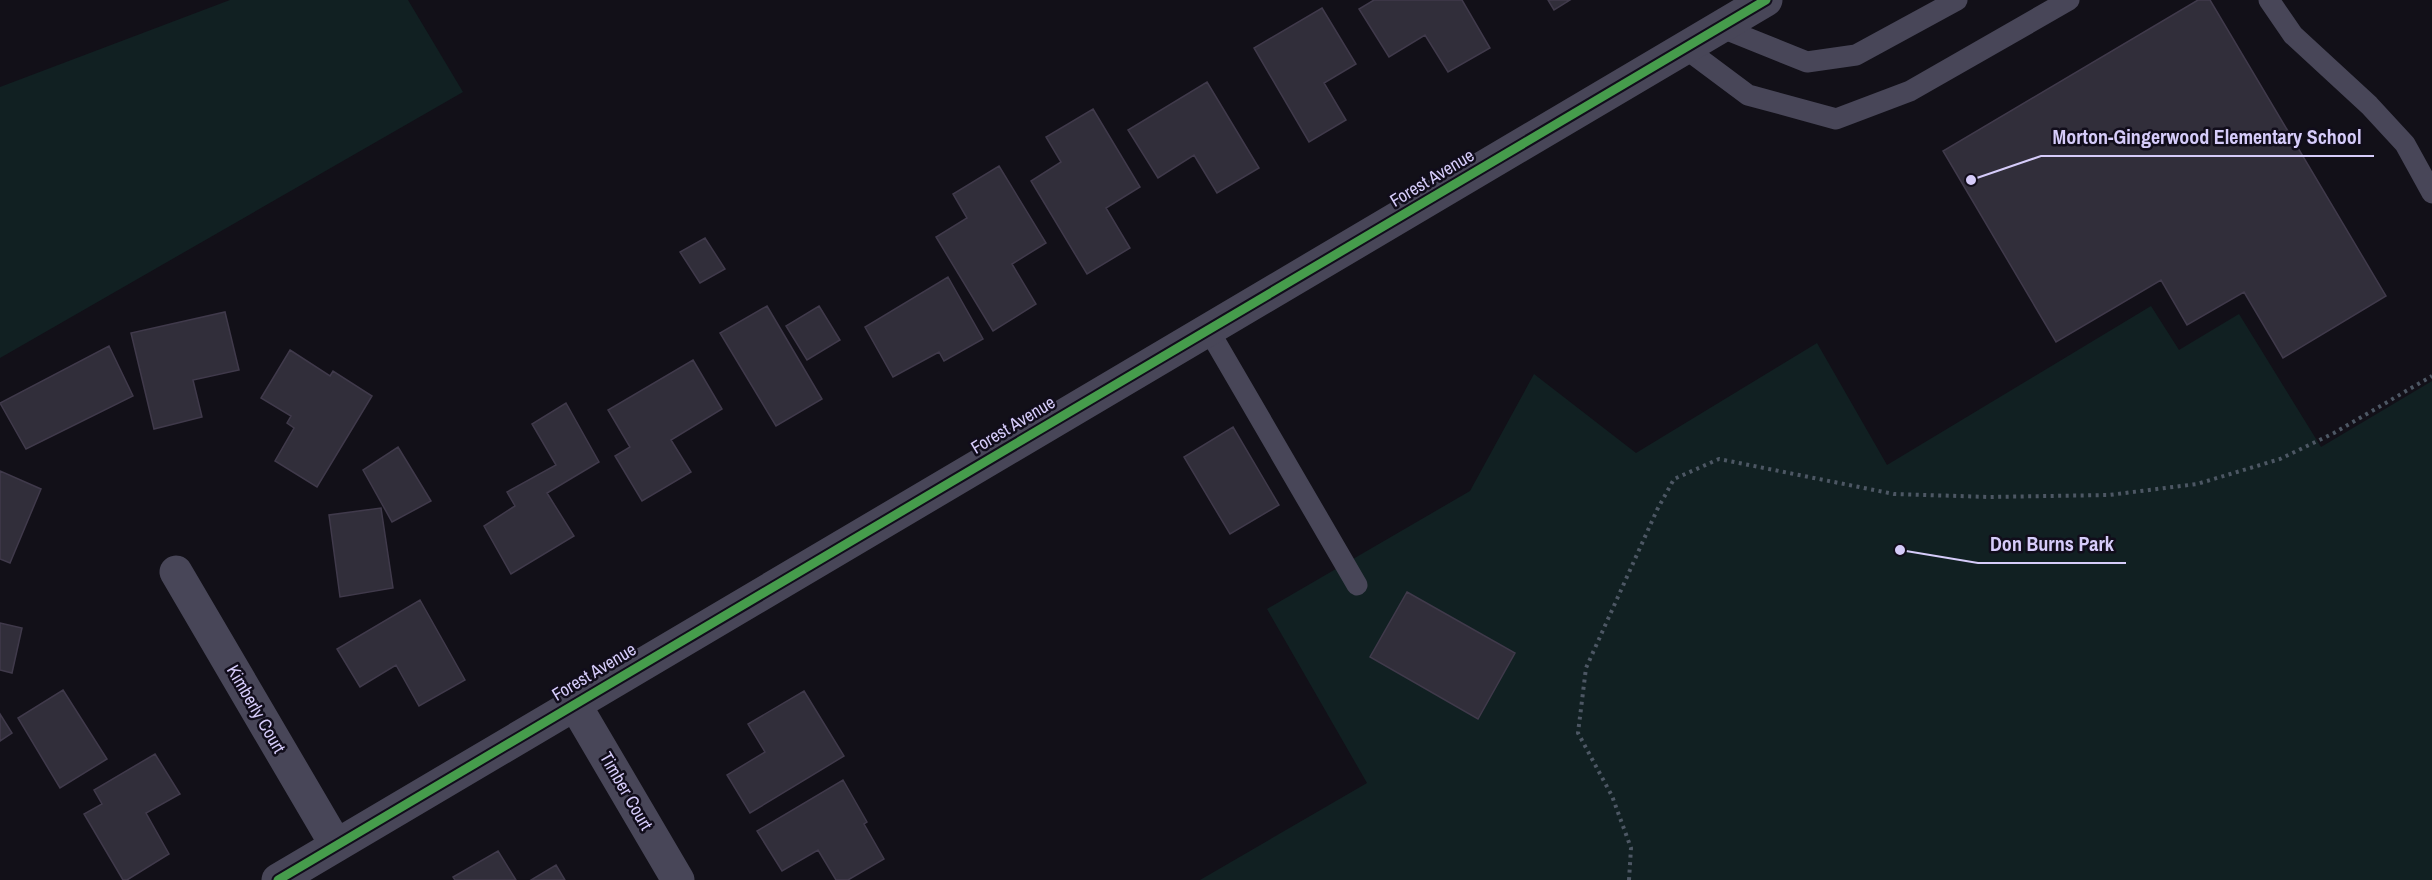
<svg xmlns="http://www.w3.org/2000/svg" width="2432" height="880" font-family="'Archivo Narrow',sans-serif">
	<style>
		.green { fill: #112022 }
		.building { fill: #312e3a; stroke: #403a4b; stroke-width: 1.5 }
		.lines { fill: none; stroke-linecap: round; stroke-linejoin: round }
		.path { stroke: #4d5764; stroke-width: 4; stroke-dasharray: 3 4.5; stroke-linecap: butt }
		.lane { stroke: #484658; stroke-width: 21 }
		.street { stroke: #484658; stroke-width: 33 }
		.cycleway-casing { stroke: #110d1b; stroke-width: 13 }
		.cycleway { stroke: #469c4c; stroke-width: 9 }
		.labels { text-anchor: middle; stroke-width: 5; stroke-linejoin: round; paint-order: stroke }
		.street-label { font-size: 18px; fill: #d6ccfa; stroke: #110d1b }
		.leader { fill: none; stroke: #d6ccfa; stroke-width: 2 }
		.callout-dot { fill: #d6ccfa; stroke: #110d1b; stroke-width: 2 }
		.callout-label { font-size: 20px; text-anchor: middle; font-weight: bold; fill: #d6ccfa; stroke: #110d1b; stroke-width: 5; stroke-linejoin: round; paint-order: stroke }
	</style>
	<rect width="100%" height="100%" fill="#121018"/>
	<!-- green -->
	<path class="green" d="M 230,0 L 408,0 L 463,92 L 0,358 L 0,87 Z
		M 2151,306 L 2179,350 L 2239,314 L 2321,447 L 2432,381 L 2432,880 L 1200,880 L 1367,783 L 1267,609 L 1470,491 L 1534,374 L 1636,453 L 1817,343 L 1887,465 Z"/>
	<!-- building -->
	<path class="building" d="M 1374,0 L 1462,0 L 1490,48 L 1448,72 L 1425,35 L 1389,57 L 1359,9 Z
		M 1548,0 L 1570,0 L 1554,10 Z
		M 2198,0 L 2210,0 L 2386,296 L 2283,358 L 2244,292 L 2187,325 L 2161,280 L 2056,342 L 1943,151 Z
		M 1322,8 L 1356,64 L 1324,83 L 1346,120 L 1309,142 L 1254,48 Z
		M 1207,82 L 1259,168 L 1217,193 L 1194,155 L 1158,178 L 1128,130 Z
		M 1093,109 L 1140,187 L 1106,208 L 1130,248 L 1087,274 L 1031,181 L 1061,162 L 1046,137 Z
		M 999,166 L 1046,243 L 1012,264 L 1036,304 L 993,331 L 936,237 L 967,218 L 953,194 Z
		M 705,238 L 725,269 L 700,283 L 680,252 Z
		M 948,277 L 983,339 L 944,361 L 939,352 L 893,377 L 865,327 Z
		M 767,306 L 822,399 L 776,426 L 720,333 Z
		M 819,306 L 840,340 L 807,360 L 786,326 Z
		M 225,312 L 239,370 L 193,380 L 202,417 L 154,429 L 131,333 Z
		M 109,346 L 133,396 L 26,449 L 0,403 Z
		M 290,350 L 330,376 L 333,371 L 372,396 L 317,487 L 275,461 L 294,428 L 287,423 L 291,416 L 261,398 Z
		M 693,360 L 722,409 L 671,440 L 691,472 L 642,501 L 615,456 L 630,447 L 608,410 Z
		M 566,403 L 599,462 L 547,493 L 574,536 L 511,574 L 484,526 L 515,506 L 507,492 L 556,465 L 532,424 Z
		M 1233,427 L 1279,505 L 1230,534 L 1184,457 Z
		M 398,447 L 431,501 L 392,522 L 363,470 Z
		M 0,471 L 41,489 L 10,563 L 0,559 Z
		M 381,508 L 393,588 L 340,597 L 329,515 Z
		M 1407,592 L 1515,653 L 1478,719 L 1370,657 Z
		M 420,600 L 465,680 L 419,706 L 396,665 L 360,687 L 337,649 Z
		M 0,623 L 22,628 L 12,673 L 0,670 Z
		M 63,690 L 107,759 L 60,788 L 18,718 Z
		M 804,691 L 844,756 L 750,813 L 727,775 L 765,752 L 748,724 Z
		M 0,714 L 12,733 L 0,741 Z
		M 155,754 L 180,794 L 146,813 L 169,854 L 127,880 L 123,880 L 84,814 L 102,804 L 94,790 Z
		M 843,780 L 867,822 L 864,824 L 884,859 L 848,880 L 836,880 L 818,850 L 782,871 L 757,831 Z
		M 498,851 L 516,880 L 455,880 L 453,877 Z
		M 556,865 L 565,880 L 531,880 Z"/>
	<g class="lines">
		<!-- path -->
		<path class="path" d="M 1629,880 L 1631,848 L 1612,796 L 1578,733 L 1586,668 L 1657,510 L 1674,479 L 1719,459 L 1894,494 L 1990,497 L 2109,495 L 2197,484 L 2280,459 L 2334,433 L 2432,376"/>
		<!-- lane -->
		<path class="lane" d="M 2269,0 L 2293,35 L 2369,105 L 2405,144 L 2432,193
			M 1720,27 L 1807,62 L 1856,55 L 1957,0
			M 1685,48 L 1748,95 L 1836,119 L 1910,91 L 2069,0
			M 1208,329 L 1357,585"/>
		<!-- street -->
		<path class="street" d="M 176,572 L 336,845
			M 574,703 L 678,880
			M 278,880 L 1766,0"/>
		<defs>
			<path id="cycleway" d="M 278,880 L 1766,0"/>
		</defs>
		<!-- cycleway casing -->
		<use href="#cycleway" class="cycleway-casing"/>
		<!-- cycleway -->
		<use href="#cycleway" class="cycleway"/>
	</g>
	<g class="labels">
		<!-- street labels -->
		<g class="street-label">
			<text transform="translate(1432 178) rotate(-31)" y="6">Forest Avenue</text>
			<text transform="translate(1013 425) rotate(-31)" y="6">Forest Avenue</text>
			<text transform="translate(594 672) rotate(-31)" y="6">Forest Avenue</text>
			<text transform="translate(256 709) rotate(60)" y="6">Kimberly Court</text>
			<text transform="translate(626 791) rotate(60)" y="6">Timber Court</text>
		</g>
	</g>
	<!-- callouts -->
	<path class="leader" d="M1971 180L2041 156H2374M1900 550L1978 563H2126"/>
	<g class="callout-dot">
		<circle cx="1971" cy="180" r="6"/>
		<circle cx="1900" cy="550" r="6"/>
	</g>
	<g class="callout-label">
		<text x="2207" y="144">Morton-Gingerwood Elementary School</text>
		<text x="2052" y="551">Don Burns Park</text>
	</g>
</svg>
